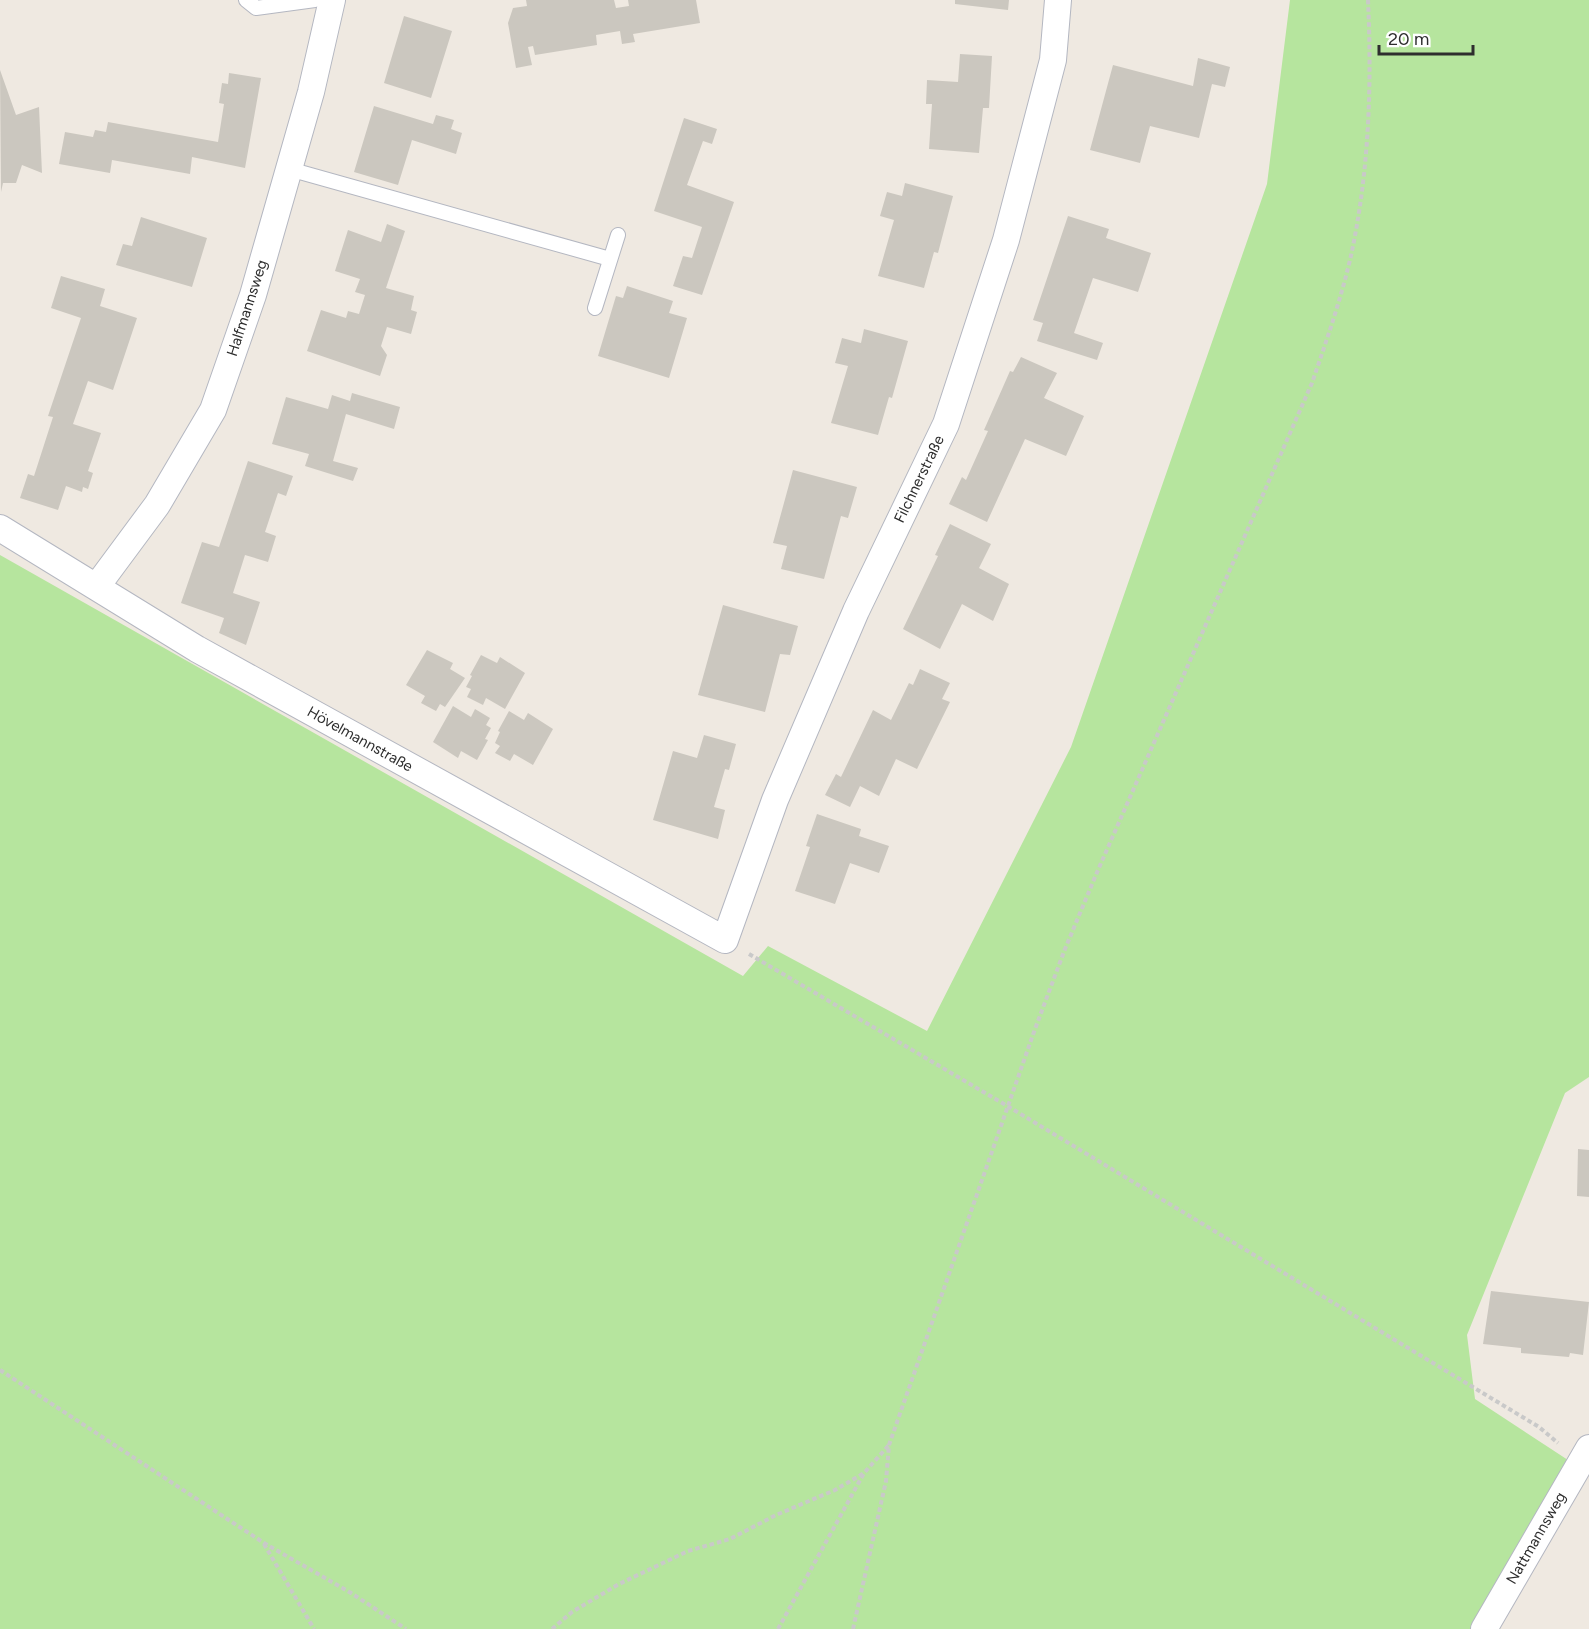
<svg xmlns="http://www.w3.org/2000/svg" width="1589" height="1629" font-family="Figtree,sans-serif">
	<style>
		.green { fill: #b6e59e }
		.building { fill: #cbc7bf }
		.lines { fill: none; stroke-linecap: round; stroke-linejoin: round }
		.service-casing { stroke: #b4b7c1; stroke-width: 16 }
		.minor-casing { stroke: #b4b7c1; stroke-width: 28 }
		.path { stroke: #c9c9c9; stroke-width: 4; stroke-dasharray: 4.5 3; stroke-linecap: butt }
		.service { stroke: #fff; stroke-width: 14 }
		.minor { stroke: #fff; stroke-width: 26 }
		.labels { text-anchor: middle; stroke-width: 6; stroke-linejoin: round; paint-order: stroke }
		.street-label { font-size: 15px; fill: #2e2e2e; stroke: #fff }
	</style>
	<rect width="100%" height="100%" fill="#efe9e1"/>
	<!-- green -->
	<path class="green" d="M 1290,0 L 1589,0 L 1589,1077 L 1565,1093 L 1467,1335 L 1475,1399 L 1571,1462 L 1472,1629 L 0,1629 L 0,555 L 743,976 L 768,946 L 927,1031 L 1071,747 L 1267,184 Z"/>
	<!-- building -->
	<path class="building" d="M 526,0 L 614,0 L 616,8 L 629,6 L 628,0 L 696,0 L 700,23 L 633,34 L 635,42 L 622,44 L 620,31 L 596,35 L 597,45 L 535,55 L 533,46 L 528,47 L 532,65 L 516,68 L 508,23 L 513,8 L 527,6 Z
		M 955,0 L 1009,0 L 1008,10 L 955,4 Z
		M 404,16 L 452,31 L 431,98 L 384,83 Z
		M 960,54 L 992,56 L 989,108 L 983,108 L 979,153 L 929,149 L 932,104 L 926,104 L 927,80 L 958,82 Z
		M 1198,58 L 1230,67 L 1225,87 L 1212,84 L 1199,138 L 1150,126 L 1140,163 L 1090,150 L 1113,65 L 1193,86 Z
		M 0,70 L 16,115 L 39,107 L 42,173 L 22,165 L 16,183 L 3,183 L 1,192 Z
		M 229,73 L 261,78 L 245,168 L 192,157 L 190,174 L 112,160 L 110,173 L 59,164 L 65,132 L 93,137 L 95,130 L 106,132 L 108,122 L 218,142 L 224,104 L 219,103 L 222,83 L 228,84 Z
		M 374,106 L 433,124 L 436,115 L 454,120 L 451,129 L 462,133 L 456,154 L 412,140 L 398,185 L 354,172 Z
		M 684,118 L 717,129 L 712,144 L 703,141 L 687,185 L 734,202 L 702,295 L 673,286 L 683,256 L 692,258 L 702,227 L 654,211 Z
		M 905,183 L 953,196 L 938,253 L 934,252 L 924,288 L 878,276 L 894,220 L 880,216 L 887,192 L 902,196 Z
		M 1068,216 L 1109,229 L 1106,238 L 1151,253 L 1138,292 L 1093,278 L 1074,333 L 1103,343 L 1097,360 L 1037,341 L 1043,323 L 1033,320 Z
		M 141,217 L 207,238 L 192,287 L 116,265 L 123,244 L 132,246 Z
		M 387,224 L 405,231 L 386,288 L 414,296 L 411,310 L 417,312 L 411,334 L 387,327 L 381,346 L 387,355 L 380,376 L 307,351 L 321,310 L 346,318 L 348,311 L 359,314 L 365,295 L 355,292 L 360,279 L 335,271 L 348,230 L 381,242 Z
		M 61,276 L 105,289 L 100,306 L 137,318 L 113,390 L 88,381 L 73,424 L 101,433 L 88,471 L 93,473 L 88,489 L 83,487 L 82,492 L 66,486 L 58,510 L 20,498 L 28,474 L 34,476 L 53,417 L 48,416 L 81,318 L 51,308 Z
		M 627,286 L 673,301 L 669,313 L 687,318 L 669,378 L 598,356 L 616,296 L 623,298 Z
		M 864,329 L 908,341 L 892,398 L 889,397 L 878,435 L 831,423 L 848,366 L 835,363 L 842,338 L 861,343 Z
		M 1021,357 L 1057,373 L 1044,398 L 1084,416 L 1066,456 L 1025,439 L 987,522 L 949,504 L 962,477 L 966,480 L 988,431 L 984,430 L 1010,371 L 1013,372 Z
		M 352,393 L 400,407 L 394,429 L 346,414 L 333,461 L 358,468 L 353,481 L 305,466 L 309,454 L 272,444 L 286,397 L 328,409 L 332,395 L 350,401 Z
		M 248,461 L 293,476 L 286,496 L 278,493 L 265,532 L 276,536 L 268,562 L 245,555 L 233,593 L 260,602 L 246,645 L 219,633 L 224,618 L 181,603 L 202,542 L 219,547 Z
		M 793,470 L 857,487 L 848,518 L 841,516 L 824,579 L 781,569 L 787,546 L 773,543 Z
		M 950,524 L 991,544 L 979,568 L 1009,584 L 993,621 L 962,604 L 940,649 L 903,629 L 938,556 L 935,555 Z
		M 723,605 L 798,626 L 790,655 L 780,654 L 765,712 L 698,695 Z
		M 427,650 L 453,663 L 450,669 L 465,678 L 445,707 L 440,704 L 436,711 L 421,703 L 425,696 L 406,685 Z
		M 481,655 L 497,663 L 500,657 L 525,673 L 505,709 L 486,698 L 483,705 L 467,697 L 471,689 L 466,687 L 472,676 L 470,675 Z
		M 920,669 L 950,683 L 942,699 L 950,702 L 917,769 L 896,759 L 879,796 L 860,786 L 850,807 L 825,795 L 836,774 L 841,777 L 873,710 L 891,720 L 909,683 L 913,685 Z
		M 453,706 L 471,717 L 475,709 L 490,718 L 486,725 L 491,728 L 485,739 L 488,740 L 477,760 L 461,751 L 458,758 L 433,742 Z
		M 509,711 L 524,720 L 528,713 L 553,729 L 533,765 L 514,754 L 510,761 L 495,753 L 500,746 L 495,743 L 500,732 L 498,731 Z
		M 704,735 L 736,744 L 729,770 L 725,769 L 714,807 L 725,810 L 718,839 L 653,820 L 673,751 L 697,758 Z
		M 817,814 L 861,829 L 859,836 L 889,846 L 879,873 L 850,863 L 835,904 L 795,891 L 810,847 L 806,846 Z
		M 1578,1149 L 1589,1150 L 1589,1197 L 1577,1196 Z
		M 1491,1291 L 1589,1302 L 1583,1355 L 1570,1353 L 1569,1357 L 1521,1353 L 1521,1348 L 1483,1344 Z"/>
	<g class="lines">
		<defs>
			<path id="service" d="M 246,0 L 256,8 L 315,0
				M 289,169 L 610,259
				M 595,308 L 618,235"/>
			<path id="minor" d="M 0,528 L 197,649 L 725,940 L 775,800 L 856,611 L 946,424 L 1006,240 L 1053,60 L 1058,0
				M 97,586 L 157,505 L 213,410 L 253,295 L 311,92 L 332,0
				M 1484,1629 L 1589,1448"/>
		</defs>
		<!-- service casing -->
		<use href="#service" class="service-casing"/>
		<!-- minor casing -->
		<use href="#minor" class="minor-casing"/>
		<!-- path -->
		<path class="path" d="M 749,954 L 1009,1107 L 1539,1427 L 1558,1443
			M 0,1370 L 264,1543 L 351,1593 L 406,1629
			M 264,1544 L 314,1629
			M 552,1629 L 572,1612 L 619,1584 L 688,1551 L 730,1539 L 776,1515 L 835,1490 L 864,1473
			M 778,1629 L 864,1473 L 889,1445
			M 853,1629 L 886,1481 L 889,1445 L 1035,1029 L 1065,949 L 1098,870 L 1312,383 C 1326,342 1340,302 1350,260 C 1369,175 1372,87 1368,0"/>
		<!-- service -->
		<use href="#service" class="service"/>
		<!-- minor -->
		<use href="#minor" class="minor"/>
	</g>
	<g class="labels">
		<!-- street labels -->
		<g class="street-label">
			<text transform="translate(247 308) rotate(-72)" y="5">Halfmannsweg</text>
			<text transform="translate(919 479) rotate(-64)" y="5">Filchnerstraße</text>
			<text transform="translate(360 739) rotate(29)" y="5">Hövelmannstraße</text>
			<text transform="translate(1536 1538) rotate(-60)" y="5">Nattmannsweg</text>
		</g>
	</g>
	<!-- scale -->
	<path d="M1379 45v9h94v-9" fill="none" stroke="#2e2e2e" stroke-width="3"/>
	<text x="1388" y="45" font-size="18" fill="#2e2e2e" stroke="#ffffff" stroke-width="4.5" paint-order="stroke">20 m</text>
</svg>
